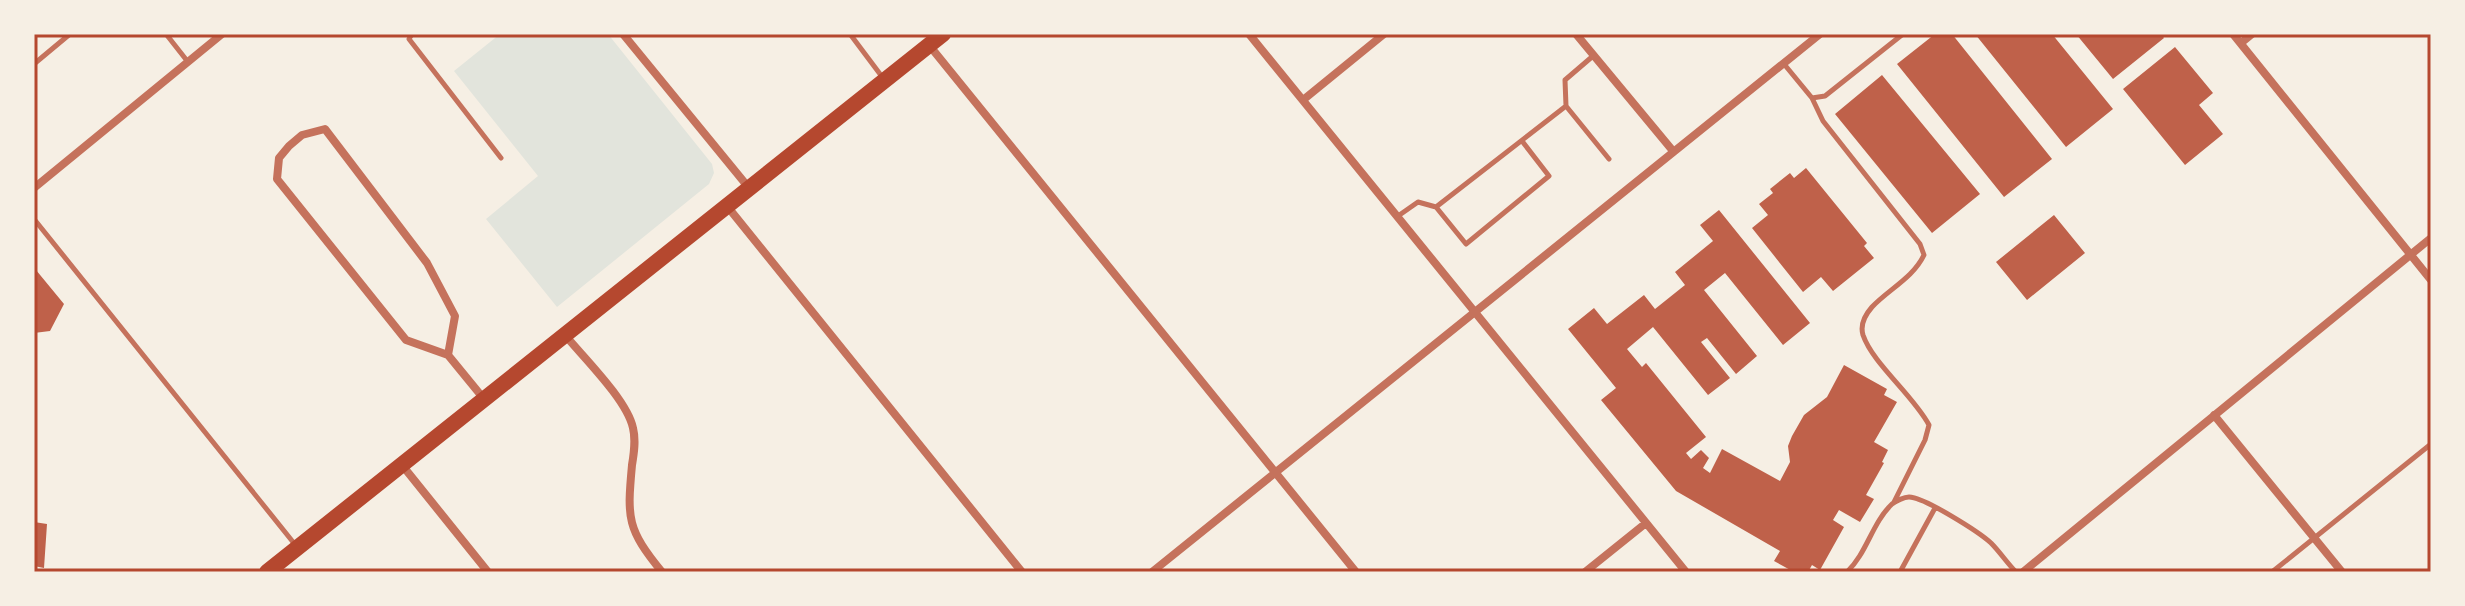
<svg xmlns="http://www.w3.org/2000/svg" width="2465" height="606" font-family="'Zilla Slab',serif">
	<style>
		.green { fill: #e2e4dc }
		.building { fill: #bf614a }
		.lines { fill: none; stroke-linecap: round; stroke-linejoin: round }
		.service { stroke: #c5725c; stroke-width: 5 }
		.minor { stroke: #c5725c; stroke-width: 8 }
		.primary { stroke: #b5482f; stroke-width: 16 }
		.neatline { fill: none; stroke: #b5482f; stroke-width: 3 }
	</style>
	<rect width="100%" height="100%" fill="#f6efe4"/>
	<!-- green -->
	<path class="green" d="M 500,34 L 608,34 L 712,164 L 714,173 L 709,184 L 557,307 L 486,219 L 538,176 L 454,71 Z"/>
	<!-- building -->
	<path class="building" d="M 1935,34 L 1952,34 L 2052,159 L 2004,197 L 1897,64 Z
		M 1975,34 L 2052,34 L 2113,109 L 2066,147 Z
		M 2076,34 L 2161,34 L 2164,38 L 2113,79 Z
		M 2175,47 L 2213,93 L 2199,105 L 2223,134 L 2185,165 L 2123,89 Z
		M 1882,75 L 1980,194 L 1932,233 L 1835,114 Z
		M 1806,168 L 1867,243 L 1864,246 L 1874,258 L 1833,291 L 1821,277 L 1803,292 L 1752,228 L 1768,215 L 1759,204 L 1773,193 L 1770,189 L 1790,173 L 1794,178 Z
		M 1719,210 L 1810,323 L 1783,345 L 1725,273 L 1704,290 L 1757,356 L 1736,374 L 1707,338 L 1701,342 L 1730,378 L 1708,395 L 1653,327 L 1627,349 L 1642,367 L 1646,363 L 1706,437 L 1686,453 L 1691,459 L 1701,450 L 1709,458 L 1703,468 L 1710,473 L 1722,449 L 1780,481 L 1790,462 L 1788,446 L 1792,436 L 1804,415 L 1827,397 L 1844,365 L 1887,389 L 1884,395 L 1897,402 L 1874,442 L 1888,450 L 1882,462 L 1884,463 L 1866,495 L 1874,499 L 1860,522 L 1839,510 L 1833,520 L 1844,527 L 1820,570 L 1812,565 L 1808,572 L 1794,572 L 1774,561 L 1780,551 L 1676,491 L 1601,400 L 1616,388 L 1568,329 L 1594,308 L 1607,324 L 1644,295 L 1655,309 L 1685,285 L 1675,272 L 1713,241 L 1700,225 Z
		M 2054,215 L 2085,253 L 2027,300 L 1996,262 Z
		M 36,270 L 64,304 L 50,331 L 34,333 L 34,271 Z
		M 34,522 L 47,524 L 44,568 L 34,566 Z"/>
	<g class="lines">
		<!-- service -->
		<path class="service" d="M 166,34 L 188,62
			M 412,34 L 409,39 L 501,158
			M 850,34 L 883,78
			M 34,64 L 70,34
			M 1784,64 L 1812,98 L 1823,121 L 1920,244 L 1924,255 C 1913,278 1889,289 1872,307 C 1865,315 1860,325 1863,335 C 1873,364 1913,395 1929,425 L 1925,440 L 1894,502
			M 1812,98 L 1825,96 L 1903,34
			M 1566,106 L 1609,159
			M 1522,141 L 1549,176 L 1466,244 L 1436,207 L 1566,106 L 1565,80 L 1593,56
			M 1398,216 L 1418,202 L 1436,207
			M 34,219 L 297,547
			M 1847,572 C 1867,553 1872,523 1892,504 C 1896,501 1904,497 1909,497 C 1924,497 1979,532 1991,543 C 2000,552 2007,563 2016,572
			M 1900,572 L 1935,508
			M 2272,572 L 2431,444"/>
		<!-- minor -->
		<path class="minor" d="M 623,34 L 749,188
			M 1249,34 L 1686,572
			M 1576,34 L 1673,151
			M 2233,34 L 2431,280
			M 2241,43 L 2252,34
			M 929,45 L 1356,572
			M 1303,100 L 1384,34
			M 34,188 L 222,34
			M 727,206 L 1022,572
			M 565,335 C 584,358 627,400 633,428 C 636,440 634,453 632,465 C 627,519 627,529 662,572
			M 448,355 L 406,340 L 277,179 L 279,158 L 289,146 L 302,135 L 325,129 L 427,263 L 455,316 L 448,355 L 484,399
			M 2214,415 L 2342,572
			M 402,465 L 488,572
			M 1152,572 L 1820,34
			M 1585,572 L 1646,523
			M 2023,572 L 2431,238"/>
		<!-- primary -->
		<path class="primary" d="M 267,572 L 943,34"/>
	</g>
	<!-- border -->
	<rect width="2465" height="606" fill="none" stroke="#f6efe4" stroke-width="72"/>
	<rect x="36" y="36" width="2393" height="534" class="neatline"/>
</svg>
